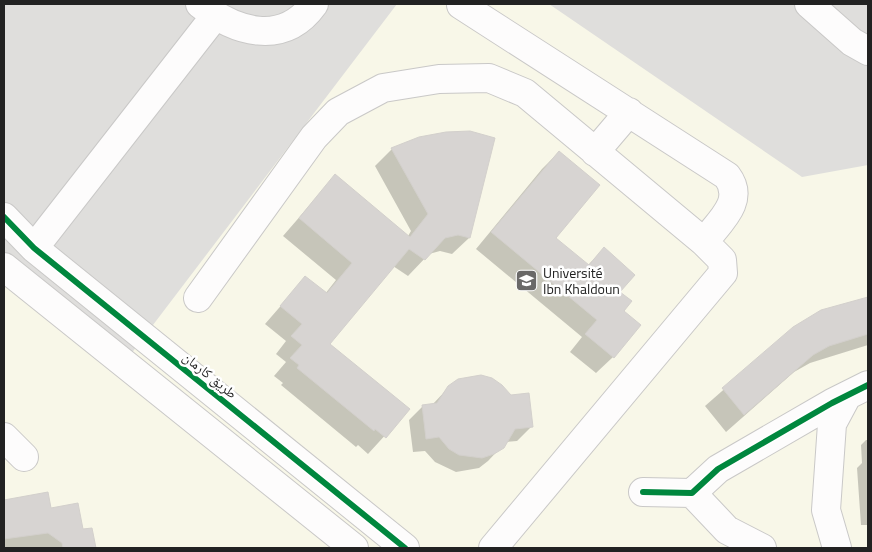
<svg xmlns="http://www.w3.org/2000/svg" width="872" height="552" font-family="'Titillium Web','Noto Naskh Arabic',sans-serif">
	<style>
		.residential { fill: #dfdedc }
		.education { fill: #f8f7e8 }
		.shadow { fill: #0003 }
		.building { fill: #d7d4d2; stroke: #d3d0cc }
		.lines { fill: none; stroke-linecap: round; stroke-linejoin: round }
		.minor-casing { stroke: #c9c8c7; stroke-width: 30 }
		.minor { stroke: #fdfcfc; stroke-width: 28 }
		.cycleway-casing { stroke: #fff; stroke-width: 9 }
		.cycleway { stroke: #00873e; stroke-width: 6 }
		.labels { text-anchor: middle; stroke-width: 5; stroke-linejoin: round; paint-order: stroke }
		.poi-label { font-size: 14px; fill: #222; stroke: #fff; text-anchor: start }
		.street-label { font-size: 14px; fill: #222; stroke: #fff }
	</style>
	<rect width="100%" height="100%" fill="#f0eeeb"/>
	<!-- residential -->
	<path class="residential" d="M 4,4 L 868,4 L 868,548 L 4,548 Z"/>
	<!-- education -->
	<path class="education" d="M 397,4 L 549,4 L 802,177 L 868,165 L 868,548 L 4,548 L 4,274 L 118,371 Z"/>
	<!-- shadow -->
	<path class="shadow" d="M 392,149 L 469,238 L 452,254 L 440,251 L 429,254 L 408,276 L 393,266 L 329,344 L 409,409 L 368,454 L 358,445 L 356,447 L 281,385 L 283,383 L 274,376 L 286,362 L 276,354 L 286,341 L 265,324 L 305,278 L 325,294 L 336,280 L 283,236 L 335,176 L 408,236 L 411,231 L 375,166 Z
		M 559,152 L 555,239 L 587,266 L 604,249 L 622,311 L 613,357 L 596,373 L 570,352 L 582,337 L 476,249 L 542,169 Z
		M 868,299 L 868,345 L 810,363 L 794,372 L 726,432 L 705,406 L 794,328 L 821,311 Z
		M 469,377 L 492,380 L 531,427 L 517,441 L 506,442 L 488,461 L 479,468 L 456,472 L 435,462 L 425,451 L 413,452 L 409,420 L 423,406 L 432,405 L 449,387 Z
		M 866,440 L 868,440 L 868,533 L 868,525 L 861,525 L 857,468 L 862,463 L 861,445 Z
		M 47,494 L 50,509 L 82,531 L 91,529 L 94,548 L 4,548 L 4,502 Z"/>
	<!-- building -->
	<path class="building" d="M 470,131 L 495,138 L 470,238 L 458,235 L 445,238 L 425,260 L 409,249 L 330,344 L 410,409 L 386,438 L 375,429 L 374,431 L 297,368 L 299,365 L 290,358 L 302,345 L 291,336 L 302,324 L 280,306 L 305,276 L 327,293 L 352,263 L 299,218 L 335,174 L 410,237 L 428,214 L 391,148 L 419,137 L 446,132 Z
		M 559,151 L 600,185 L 556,238 L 589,265 L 604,247 L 635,275 L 620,292 L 632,301 L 624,311 L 641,325 L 614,358 L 585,334 L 597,320 L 491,232 Z
		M 868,297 L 868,334 L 829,346 L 813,355 L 744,415 L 722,388 L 793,327 L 821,310 Z
		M 481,375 L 492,378 L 502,385 L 511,395 L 529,393 L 533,427 L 515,429 L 504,448 L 494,454 L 482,458 L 459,455 L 449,449 L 439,437 L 426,439 L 422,405 L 437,403 L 448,386 L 458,379 Z
		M 48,492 L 51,508 L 78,503 L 83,529 L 92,528 L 96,548 L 63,548 L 62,543 L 48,533 L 4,539 L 4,500 Z"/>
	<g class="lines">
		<defs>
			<path id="minor" d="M 200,4 C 235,32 283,47 314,4
				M 809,4 L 852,42 L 868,51
				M 461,5 L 727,176 C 746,201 719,222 704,242
				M 595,152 L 629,112
				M 4,217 L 34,248 L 405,548
				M 34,248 L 215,16
				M 4,267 L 354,548
				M 198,298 L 314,137 L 338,112 L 383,88 L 439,79 L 489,78 L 525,93 L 704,242 L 722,260 L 723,273 L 493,548
				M 4,437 L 24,457
				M 643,492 L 692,493 L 718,469 L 832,403 L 868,385
				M 692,493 L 727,530 L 762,548
				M 837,548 L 826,510 L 832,424 L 847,396"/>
		</defs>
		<!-- minor casing -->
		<use href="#minor" class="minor-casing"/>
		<!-- minor -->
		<use href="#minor" class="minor"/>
		<defs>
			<path id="cycleway" d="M 4,217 L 34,248 L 405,548
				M 643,492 L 692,493 L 718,469 L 832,403 L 868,385"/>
		</defs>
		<!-- cycleway casing -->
		<use href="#cycleway" class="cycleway-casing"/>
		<!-- cycleway -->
		<use href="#cycleway" class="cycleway"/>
	</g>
	<!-- icons -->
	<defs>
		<symbol id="university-square" viewBox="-11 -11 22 22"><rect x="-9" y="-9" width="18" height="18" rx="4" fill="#6a6968" stroke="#fff"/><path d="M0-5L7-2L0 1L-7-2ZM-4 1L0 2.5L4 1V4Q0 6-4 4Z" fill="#fff"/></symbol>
	</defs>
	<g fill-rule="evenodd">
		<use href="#university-square" x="514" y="268" width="25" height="25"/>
	</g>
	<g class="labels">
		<!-- poi labels -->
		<g class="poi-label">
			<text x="543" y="278">Université<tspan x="543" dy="16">Ibn Khaldoun</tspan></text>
		</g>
		<!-- street labels -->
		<g class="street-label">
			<text transform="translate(210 375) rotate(39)" y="5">طريق كارمان</text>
		</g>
	</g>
	<!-- border -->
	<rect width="872" height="552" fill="none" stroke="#222222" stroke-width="10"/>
</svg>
